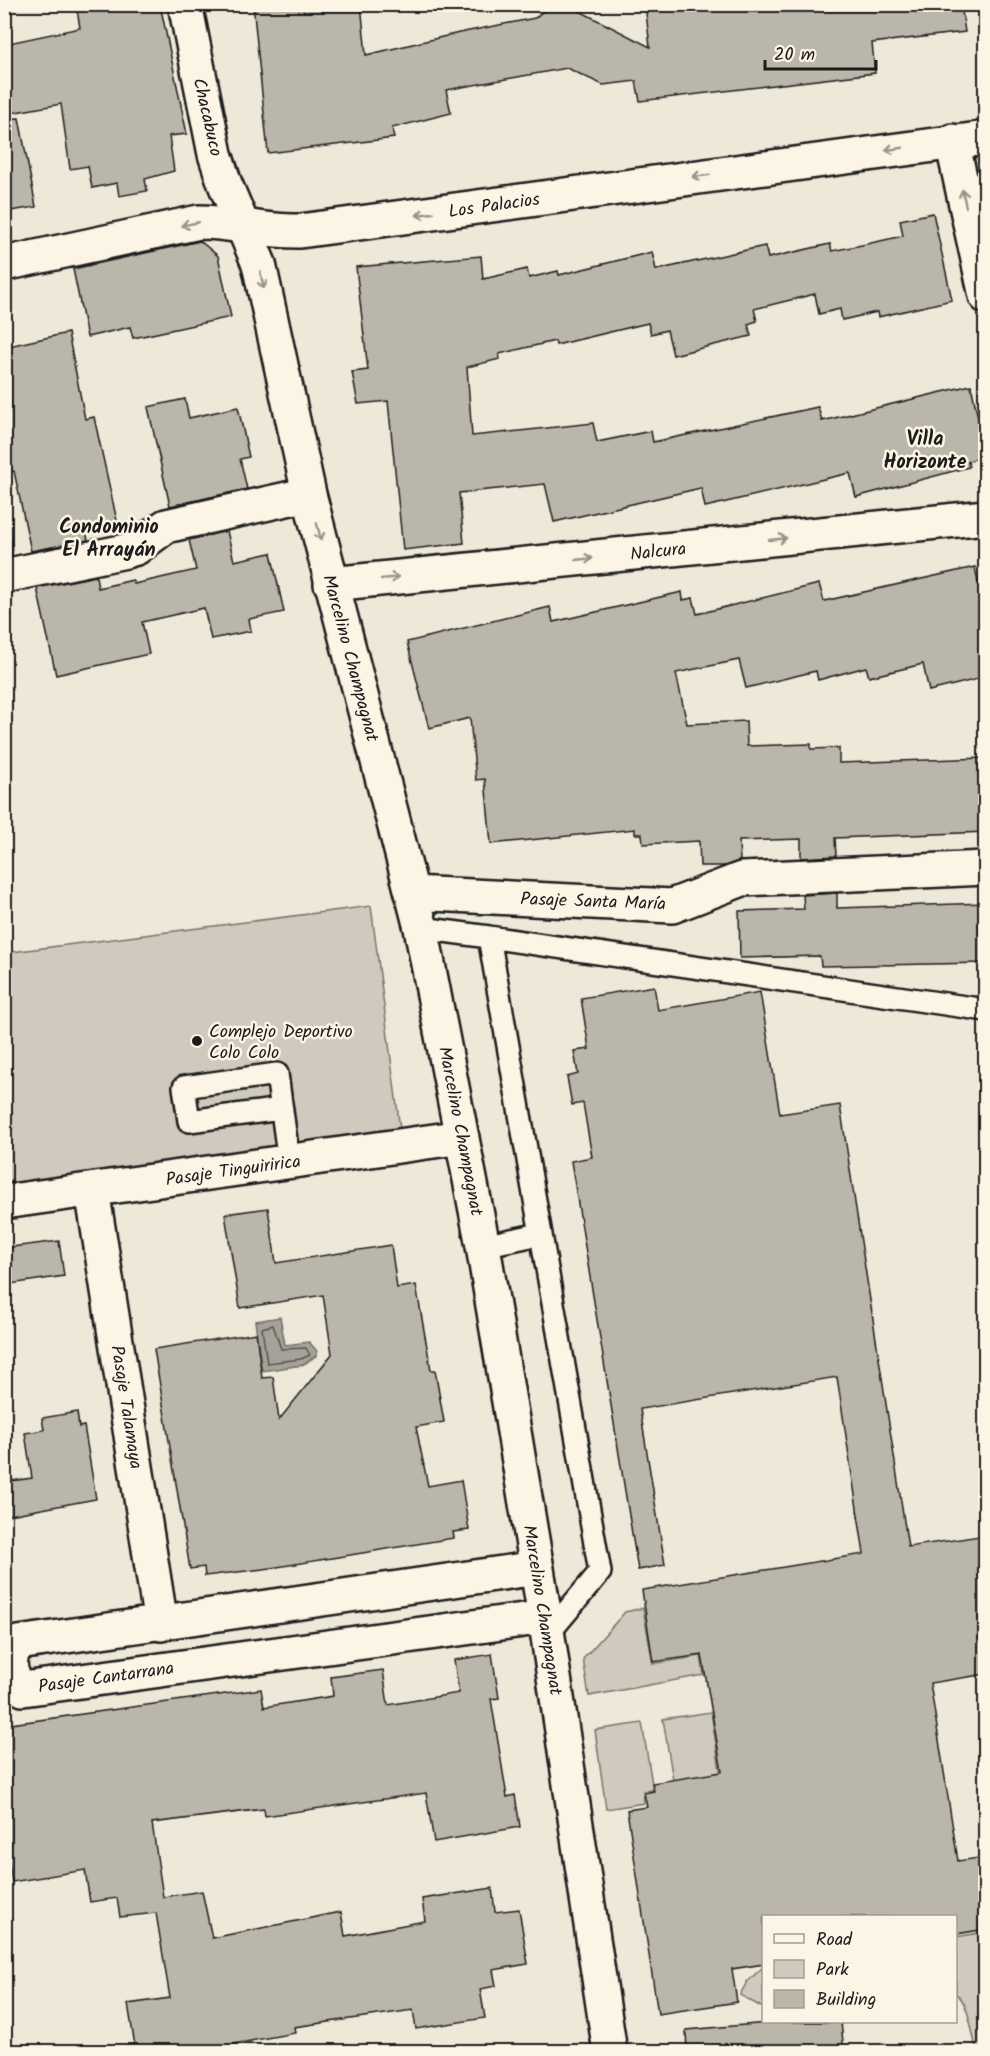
<svg xmlns="http://www.w3.org/2000/svg" width="990" height="2056" font-family="Kalam,sans-serif">
	<style>
		.green { fill: #cfcabd; stroke: #76736c; stroke-width: 1.5 }
		.water { fill: #a7a299; stroke: #6f6c67; stroke-width: 1.5 }
		.lines { fill: none; stroke-linecap: round; stroke-linejoin: round }
		.shore { stroke: #54524e; stroke-width: 1.5 }
		.building { fill: #bab6aa; stroke: #1c1c1c; stroke-width: 1.5 }
		.service-casing { stroke: #1c1c1c; stroke-width: 26 }
		.minor-casing { stroke: #1c1c1c; stroke-width: 38 }
		.secondary-casing { stroke: #1c1c1c; stroke-width: 38 }
		.service { stroke: #fcf5e5; stroke-width: 21 }
		.minor { stroke: #fcf5e5; stroke-width: 33 }
		.secondary { stroke: #fcf5e5; stroke-width: 33 }
		.oneway { stroke: #97938b }
		.poi-dot { fill: #1c1c1c; stroke: #fcf5e5; stroke-width: 2 }
		.labels { text-anchor: middle; stroke-width: 5; stroke-linejoin: round; paint-order: stroke }
		.street-label { font-size: 18px; fill: #1c1c1c; stroke: #fcf5e5 }
		.poi-label { font-size: 18px; fill: #1c1c1c; stroke: #fcf5e5; text-anchor: start }
		.neighbourhood-label { font-size: 20px; font-weight: bold; fill: #1c1c1c; stroke: #fcf5e5 }
	</style>
	<rect width="100%" height="100%" fill="#eee8d9"/>
	<filter id="ink" filterUnits="userSpaceOnUse"><feTurbulence type="fractalNoise" baseFrequency=".0167" numOctaves="2"/><feDisplacementMap in="SourceGraphic" scale="12" xChannelSelector="R" yChannelSelector="G"/><feConvolveMatrix kernelMatrix="1 2 1 2 8 2 1 2 1" color-interpolation-filters="sRGB"/></filter>
	<g filter="url(#ink)">
		<!-- green -->
		<path class="green" d="M 371,906 L 400,1129 L 5,1184 L 4,953 Z
			M 643,1608 L 653,1664 L 701,1656 L 704,1675 L 589,1696 L 583,1659 L 625,1612 Z
			M 711,1712 L 723,1790 L 674,1786 L 663,1719 Z
			M 642,1723 L 653,1790 L 643,1791 L 644,1803 L 606,1809 L 595,1730 Z
			M 985,1932 L 985,2051 L 977,2051 C 972,2036 969,2001 956,1994 L 956,1937 Z
			M 763,1967 L 763,2008 L 740,1995 L 747,1982 Z"/>
		<!-- water -->
		<path class="water" d="M 4,517 L 13,549 L 12,554 L 5,560 Z
			M 280,1317 L 285,1345 L 309,1342 L 317,1351 L 317,1355 L 303,1365 L 262,1371 L 255,1321 Z"/>
		<g class="lines">
			<!-- shore -->
			<path class="shore" d="M 273,1325 L 281,1349 L 306,1348 L 310,1355 L 301,1359 L 267,1363 L 262,1328 Z"/>
		</g>
		<!-- building -->
		<path class="building" d="M 76,4 L 160,4 L 187,134 L 169,136 L 174,171 L 145,179 L 147,191 L 119,196 L 117,183 L 92,188 L 88,166 L 70,169 L 61,104 L 4,114 L 4,44 L 80,28 Z
			M 253,4 L 361,4 L 366,55 L 459,33 L 535,18 L 551,4 L 566,4 L 650,47 L 645,4 L 961,4 L 965,32 L 872,43 L 875,73 L 640,101 L 636,81 L 603,85 L 567,68 L 446,90 L 451,113 L 392,128 L 394,138 L 268,153 Z
			M 19,118 L 36,207 L 4,212 L 4,119 Z
			M 933,213 L 952,300 L 878,317 L 877,312 L 842,320 L 840,309 L 819,314 L 815,294 L 754,309 L 757,321 L 748,324 L 751,336 L 673,355 L 667,330 L 651,334 L 648,323 L 556,345 L 555,341 L 499,354 L 500,359 L 467,367 L 472,436 L 593,423 L 597,442 L 651,431 L 653,442 L 818,407 L 822,421 L 971,385 L 986,456 L 968,461 L 969,467 L 856,497 L 850,473 L 705,507 L 701,488 L 554,522 L 545,484 L 459,493 L 464,543 L 403,550 L 388,401 L 358,404 L 352,372 L 368,370 L 356,267 L 481,256 L 483,279 L 527,269 L 529,278 L 558,271 L 559,275 L 652,252 L 656,270 L 765,246 L 768,258 L 830,244 L 832,251 L 862,245 L 903,236 L 900,220 Z
			M 200,241 L 218,256 L 231,317 L 133,338 L 130,327 L 87,337 L 73,269 Z
			M 68,333 L 85,419 L 94,417 L 117,521 L 85,528 L 88,540 L 31,551 L 14,471 L 8,472 L 4,454 L 4,347 Z
			M 185,399 L 189,418 L 238,407 L 249,457 L 240,459 L 247,489 L 170,506 L 148,407 Z
			M 227,531 L 234,561 L 271,553 L 284,612 L 249,619 L 251,631 L 211,639 L 204,608 L 142,622 L 149,654 L 56,675 L 37,588 L 96,576 L 98,588 L 133,580 L 134,584 L 196,570 L 189,540 Z
			M 975,567 L 978,582 L 986,580 L 986,677 L 929,691 L 923,664 L 869,677 L 866,667 L 818,680 L 816,671 L 746,688 L 739,660 L 676,673 L 687,724 L 746,721 L 747,746 L 811,744 L 811,749 L 839,748 L 839,763 L 986,758 L 986,832 L 835,838 L 836,856 L 801,858 L 801,839 L 739,841 L 740,861 L 724,866 L 700,866 L 699,841 L 643,844 L 642,834 L 635,834 L 635,829 L 491,844 L 485,779 L 476,780 L 470,718 L 429,728 L 407,642 L 550,607 L 553,622 L 682,592 L 683,600 L 693,598 L 697,614 L 819,584 L 824,601 Z
			M 837,893 L 837,908 L 986,903 L 986,963 L 821,966 L 820,956 L 740,958 L 739,911 L 804,909 L 803,895 Z
			M 654,986 L 658,1010 L 760,992 L 780,1114 L 840,1105 L 908,1547 L 986,1535 L 986,1674 L 930,1683 L 958,1861 L 986,1857 L 986,1929 L 956,1934 L 956,1917 L 764,1917 L 764,1964 L 732,1969 L 737,2002 L 658,2014 L 627,1810 L 647,1807 L 644,1793 L 654,1791 L 652,1783 L 722,1772 L 702,1655 L 653,1662 L 642,1590 L 864,1554 L 837,1377 L 640,1409 L 665,1565 L 638,1570 L 571,1161 L 592,1157 L 583,1103 L 572,1105 L 567,1077 L 578,1074 L 574,1051 L 589,1049 L 581,998 Z
			M 268,1208 L 276,1263 L 391,1245 L 397,1288 L 416,1285 L 431,1370 L 435,1370 L 444,1422 L 416,1427 L 428,1486 L 461,1480 L 469,1530 L 453,1532 L 454,1538 L 271,1568 L 205,1576 L 204,1567 L 190,1569 L 154,1349 L 256,1333 L 262,1378 L 273,1377 L 279,1420 L 332,1354 L 323,1295 L 240,1308 L 225,1214 Z
			M 59,1241 L 64,1276 L 4,1285 L 4,1248 Z
			M 77,1412 L 79,1427 L 84,1426 L 96,1499 L 4,1516 L 4,1482 L 32,1478 L 25,1433 L 44,1430 L 42,1418 Z
			M 492,1654 L 499,1698 L 491,1699 L 507,1797 L 515,1795 L 520,1827 L 434,1842 L 426,1793 L 265,1816 L 264,1809 L 152,1823 L 163,1897 L 202,1891 L 212,1938 L 341,1912 L 345,1936 L 425,1921 L 422,1899 L 492,1888 L 495,1912 L 519,1909 L 528,1964 L 493,1970 L 496,1986 L 480,1989 L 485,2018 L 416,2029 L 413,2010 L 294,2027 L 295,2033 L 189,2052 L 136,2052 L 128,2004 L 170,1998 L 156,1913 L 120,1917 L 117,1898 L 90,1902 L 85,1870 L 12,1882 L 4,1829 L 4,1725 L 261,1689 L 264,1707 L 333,1696 L 331,1677 L 383,1670 L 388,1705 L 459,1693 L 454,1660 Z
			M 779,2022 L 841,2022 L 844,2052 L 687,2052 L 686,2030 Z"/>
		<g class="lines">
			<defs>
				<path id="service" d="M 421,928 L 489,937 L 600,1572 L 548,1634
					M 489,937 L 986,1010
					M 282,1109 L 189,1121 L 184,1087 L 277,1074 L 289,1162
					M 483,1246 L 540,1234"/>
				<path id="minor" d="M 185,4 L 215,154 L 225,184 L 259,264 L 309,494 L 421,928 L 483,1246 L 545,1617 L 610,2052
					M 952,141 L 986,296
					M 4,576 L 126,551 L 136,548 L 166,526 L 309,494
					M 331,584 L 986,517
					M 412,893 L 672,906 L 742,879 L 986,868
					M 92,1190 L 161,1624
					M 4,1202 L 462,1137
					M 537,1568 L 18,1643 C 6,1659 8,1676 23,1689 L 545,1617"/>
				<path id="secondary" d="M 4,264 L 199,222 C 233,222 266,232 300,231 L 986,138"/>
			</defs>
			<!-- service casing -->
			<use href="#service" class="service-casing"/>
			<!-- minor casing -->
			<use href="#minor" class="minor-casing"/>
			<!-- secondary casing -->
			<use href="#secondary" class="secondary-casing"/>
			<!-- service -->
			<use href="#service" class="service"/>
			<!-- minor -->
			<use href="#minor" class="minor"/>
			<!-- secondary -->
			<use href="#secondary" class="secondary"/>
		</g>
		<!-- one-way arrows -->
		<defs><path id="oneway-shaft" d="M-6 0H5M1.5-3L5.5 0L1.5 3" fill="none" stroke-width="1.6" stroke-linecap="round" stroke-linejoin="round" transform="scale(1.5)"/></defs>
		<g class="oneway">
			<use href="#oneway-shaft" transform="translate(894 149) rotate(172)"/>
			<use href="#oneway-shaft" transform="translate(701 176) rotate(172)"/>
			<use href="#oneway-shaft" transform="translate(964 198) rotate(-102)"/>
			<use href="#oneway-shaft" transform="translate(425 214) rotate(172)"/>
			<use href="#oneway-shaft" transform="translate(190 224) rotate(169)"/>
			<use href="#oneway-shaft" transform="translate(262 280) rotate(78)"/>
			<use href="#oneway-shaft" transform="translate(319 532) rotate(76)"/>
			<use href="#oneway-shaft" transform="translate(778 539) rotate(-6)"/>
			<use href="#oneway-shaft" transform="translate(584 559) rotate(-6)"/>
			<use href="#oneway-shaft" transform="translate(390 578) rotate(-6)"/>
		</g>
	</g>
	<!-- markers -->
	<circle class="poi-dot" cx="197" cy="1041" r="6"/>
	<g class="labels">
		<!-- street labels -->
		<g class="street-label">
			<text transform="translate(208 117) rotate(77)" y="6">Chacabuco</text>
			<text transform="translate(494 205) rotate(-8)" y="6">Los Palacios</text>
			<text transform="translate(658 551) rotate(-6)" y="6">Nalcura</text>
			<text transform="translate(351 658) rotate(75)" y="6">Marcelino Champagnat</text>
			<text transform="translate(593 901) rotate(2)" y="6">Pasaje Santa María</text>
			<text transform="translate(461 1131) rotate(79)" y="6">Marcelino Champagnat</text>
			<text transform="translate(233 1170) rotate(-8)" y="6">Pasaje Tinguiririca</text>
			<text transform="translate(127 1407) rotate(81)" y="6">Pasaje Talamaya</text>
			<text transform="translate(543 1610) rotate(81)" y="6">Marcelino Champagnat</text>
			<text transform="translate(106 1677) rotate(-8)" y="6">Pasaje Cantarrana</text>
		</g>
		<!-- poi labels -->
		<g class="poi-label">
			<text x="209" y="1037">Complejo Deportivo<tspan x="209" dy="21">Colo Colo</tspan></text>
		</g>
		<!-- neighbourhood labels -->
		<g class="neighbourhood-label">
			<text x="925" y="445">Villa<tspan x="925" dy="23">Horizonte</tspan></text>
			<text x="109" y="533">Condominio<tspan x="109" dy="23">El Arrayán</tspan></text>
		</g>
	</g>
	<!-- margin -->
	<rect width="990" height="2056" fill="none" stroke="#fcf5e5" stroke-width="24"/>
	<rect x="12" y="12" width="966" height="2032" fill="none" stroke="#1c1c1c" stroke-width="2" filter="url(#ink)"/>
	<!-- legend -->
	<rect x="762" y="1915" width="195" height="108" fill="#fcf5e5" stroke="#a29e95" stroke-width="1.5"/>
	<rect x="774" y="1934" width="30" height="9" fill="#fcf5e5" stroke="#a29e95" stroke-width="1.5"/>
	<text x="816" y="1945" font-size="18" fill="#1c1c1c">Road</text>
	<rect x="774" y="1960" width="30" height="18" fill="#cfcabd" stroke="#a29e95" stroke-width="1.5"/>
	<text x="816" y="1975" font-size="18" fill="#1c1c1c">Park</text>
	<rect x="774" y="1990" width="30" height="18" fill="#bab6aa" stroke="#a29e95" stroke-width="1.5"/>
	<text x="816" y="2005" font-size="18" fill="#1c1c1c">Building</text>
	<!-- scale -->
	<path d="M765 60v9h111v-9" fill="none" stroke="#1c1c1c" stroke-width="3"/>
	<text x="774" y="60" font-size="18" fill="#1c1c1c" stroke="#fcf5e5" stroke-width="4.5" paint-order="stroke">20 m</text>
</svg>
